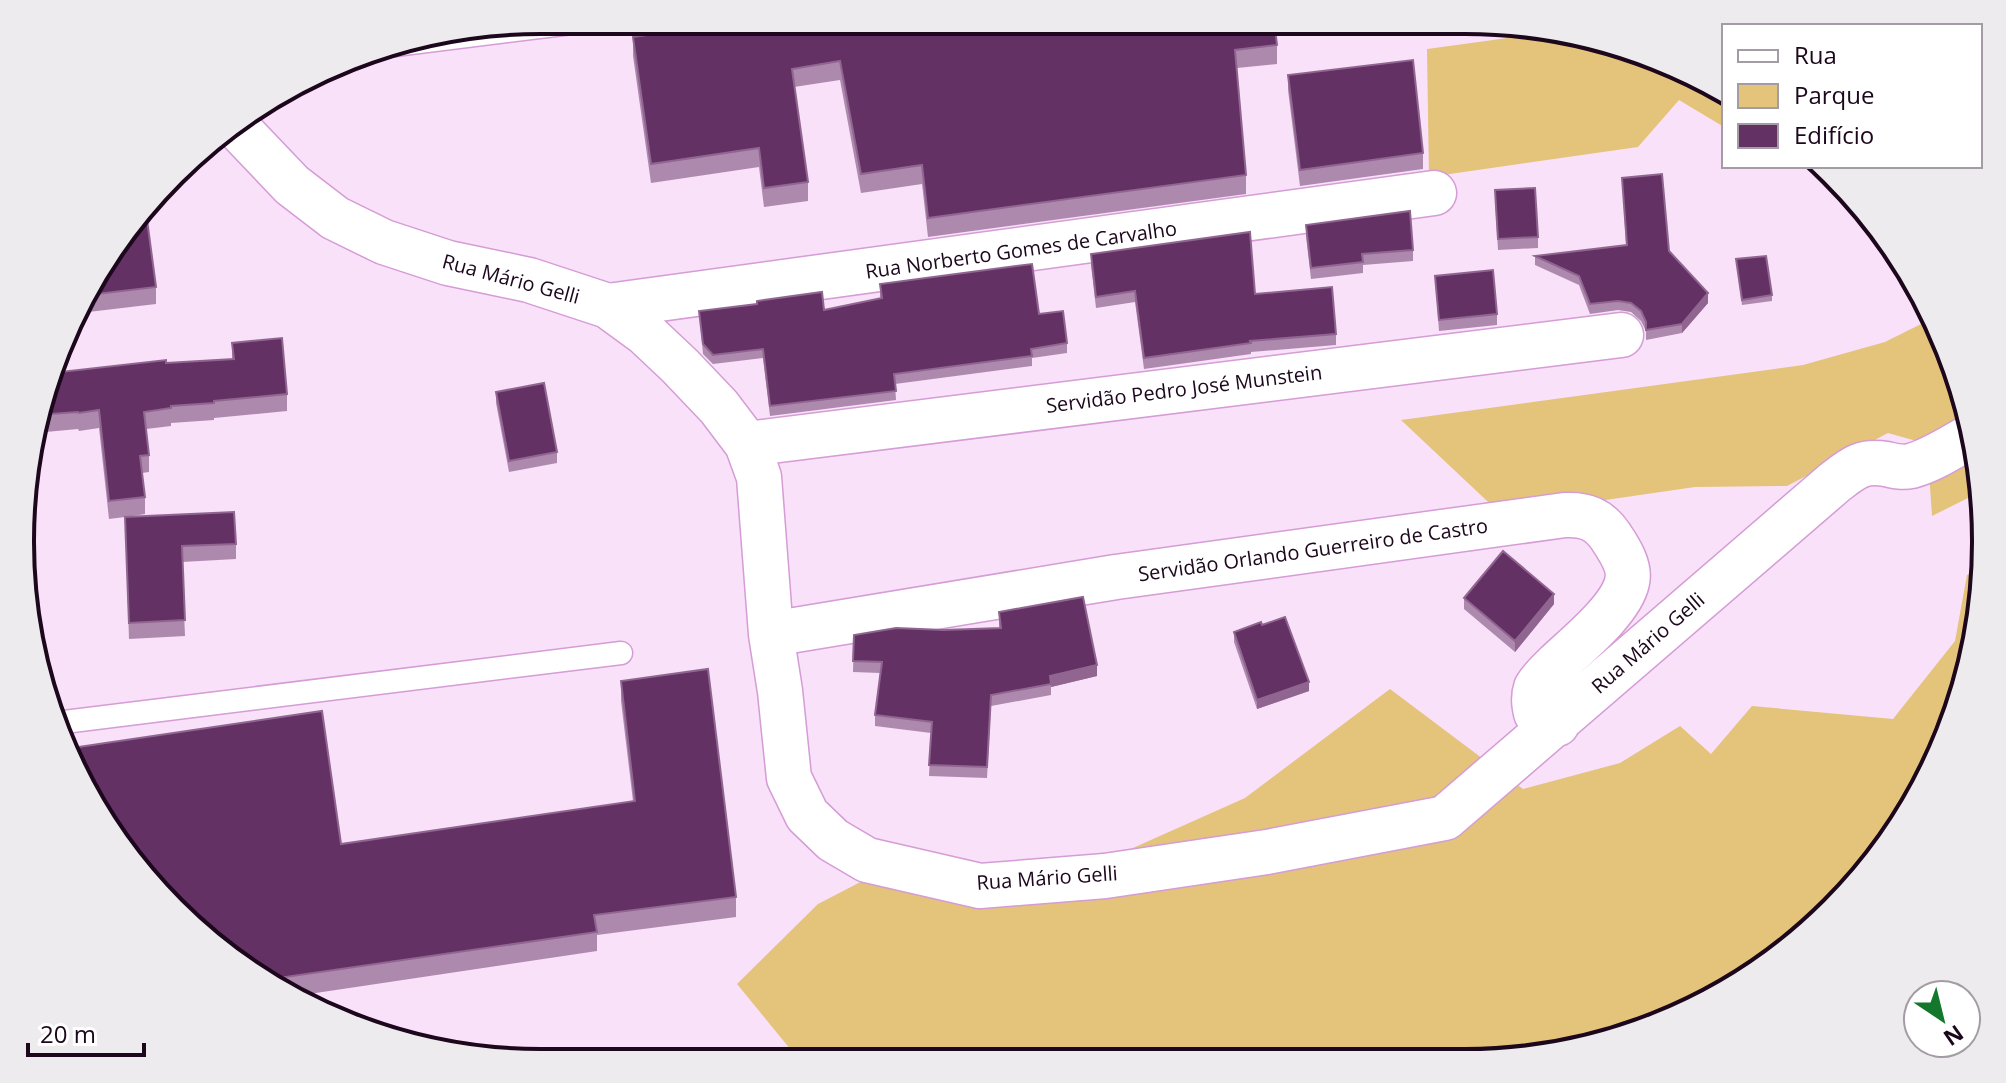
<svg xmlns="http://www.w3.org/2000/svg" width="2006" height="1083" font-family="'Open Sans',sans-serif">
	<style>
		.green { fill: #e4c37a }
		.lines { fill: none; stroke-linecap: round; stroke-linejoin: round }
		.service-casing { stroke: #d59cd6; stroke-width: 25 }
		.minor-casing { stroke: #d59cd6; stroke-width: 47 }
		.service { stroke: #fff; stroke-width: 22 }
		.minor { stroke: #fff; stroke-width: 44 }
		.wall { fill: #ae89ae }
		.shaded-wall { fill: #906691 }
		.building { fill: #633164; stroke: #906691; stroke-width: 2 }
		.labels { text-anchor: middle; stroke-width: 8; stroke-linejoin: round; paint-order: stroke }
		.street-label { font-size: 20px; fill: #1c071c; stroke: #fff }
		.rim { fill: none; stroke: #1c071c; stroke-width: 4 }
	</style>
	<rect width="100%" height="100%" fill="#f9e1f9"/>
	<!-- green -->
	<path class="green" d="M 1559,31 L 1600,38 L 1724,89 L 1724,127 L 1679,100 L 1638,147 L 1429,177 L 1427,49 Z
		M 1935,317 L 1968,406 L 1982,491 L 1932,516 L 1927,444 L 1888,433 L 1787,486 L 1695,487 L 1502,515 L 1401,420 L 1803,365 L 1885,342 Z
		M 1983,570 L 1982,609 L 1958,709 L 1916,802 L 1856,886 L 1754,975 L 1633,1035 L 1532,1059 L 800,1061 L 737,984 L 818,904 L 903,860 L 1034,885 L 1124,852 L 1245,798 L 1390,689 L 1523,789 L 1620,763 L 1680,726 L 1711,754 L 1752,706 L 1893,719 L 1955,641 L 1967,575 Z"/>
	<g class="lines">
		<defs>
			<path id="service" d="M 379,47 L 596,20
				M 56,723 L 621,653"/>
			<path id="minor" d="M 233,123 L 292,185 L 335,218 L 384,242 L 448,263 L 529,280 L 608,306 L 645,333 L 680,366 L 719,407 L 747,444 L 759,477 L 771,634 L 780,691 L 789,778 L 807,815 L 833,840 L 867,860 L 980,886 L 1105,876 L 1267,852 L 1445,818 L 1835,482 C 1853,468 1862,460 1886,464 C 1895,466 1902,468 1911,466 C 1933,460 1953,446 1973,435
				M 608,306 L 1434,193
				M 747,444 L 1621,335
				M 771,634 L 1116,577 L 1565,515 C 1585,514 1599,519 1611,537 C 1619,549 1631,567 1627,582 C 1621,610 1577,645 1556,665 C 1549,672 1540,680 1536,688 C 1533,697 1534,704 1536,713 L 1557,724"/>
		</defs>
		<!-- service casing -->
		<use href="#service" class="service-casing"/>
		<!-- minor casing -->
		<use href="#minor" class="minor-casing"/>
		<!-- service -->
		<use href="#service" class="service"/>
		<!-- minor -->
		<use href="#minor" class="minor"/>
	</g>
	<!-- wall -->
	<path class="wall" d="M 633,37 L 1277,45 L 1277,64 L 1237,68 L 1246,175 L 1246,194 L 928,237 L 922,184 L 861,193 L 840,80 L 794,87 L 808,182 L 808,201 L 764,207 L 759,167 L 651,183 L 633,56 Z
		M 1288,75 L 1423,153 L 1423,169 L 1300,186 L 1288,90 Z
		M 1622,178 L 1669,251 L 1708,303 L 1682,333 L 1646,340 L 1646,331 L 1641,321 L 1631,312 L 1618,310 L 1590,314 L 1579,285 L 1535,265 L 1535,256 L 1626,245 Z
		M 1495,201 L 1538,237 L 1538,248 L 1498,250 Z
		M 1306,225 L 1413,250 L 1413,261 L 1363,265 L 1363,273 L 1311,279 L 1306,236 Z
		M 108,252 L 156,287 L 156,304 L 80,313 Z
		M 1091,254 L 1255,294 L 1336,334 L 1336,345 L 1251,352 L 1251,354 L 1144,369 L 1135,302 L 1096,308 L 1091,265 Z
		M 1736,259 L 1772,295 L 1772,301 L 1742,305 Z
		M 1435,276 L 1497,314 L 1497,325 L 1439,331 Z
		M 880,284 L 1039,314 L 1067,343 L 1067,353 L 1032,358 L 1032,366 L 895,384 L 896,400 L 770,416 L 763,358 L 713,364 L 703,354 L 699,311 L 824,310 L 880,298 Z
		M 232,343 L 287,394 L 287,411 L 214,418 L 214,420 L 171,423 L 171,426 L 146,429 L 149,455 L 149,472 L 142,473 L 145,497 L 145,514 L 127,517 L 236,544 L 236,559 L 182,562 L 185,636 L 129,639 L 125,517 L 109,519 L 99,428 L 79,431 L 78,429 L 35,433 L 38,407 L 61,372 L 232,359 Z
		M 496,392 L 557,452 L 557,463 L 509,472 L 496,403 Z
		M 1464,598 L 1554,604 L 1515,652 L 1464,609 Z
		M 999,612 L 1097,676 L 1051,687 L 1051,695 L 991,706 L 987,778 L 929,776 L 931,733 L 875,726 L 875,715 L 880,673 L 853,672 L 854,635 L 999,628 Z
		M 1234,632 L 1309,691 L 1257,709 L 1234,642 Z
		M 621,681 L 736,897 L 736,917 L 597,935 L 597,951 L 289,997 L 281,993 L 150,886 L 341,844 L 633,801 L 621,701 Z"/>
	<!-- shaded-wall -->
	<path class="shaded-wall" d="M 1708,293 L 1708,303 L 1682,333 L 1682,324 Z
		M 1554,594 L 1554,604 L 1515,652 L 1515,641 Z
		M 1097,665 L 1097,676 L 1051,687 L 1050,676 Z
		M 1309,682 L 1309,691 L 1257,709 L 1257,700 Z"/>
	<!-- building -->
	<path class="building" d="M 749,20 L 1274,21 L 1277,45 L 1235,50 L 1246,175 L 928,218 L 922,165 L 861,174 L 840,61 L 792,69 L 808,182 L 764,188 L 759,148 L 651,164 L 633,37 Z
		M 1413,60 L 1423,153 L 1300,170 L 1288,75 Z
		M 1662,174 L 1669,251 L 1708,293 L 1682,324 L 1646,330 L 1646,322 L 1641,311 L 1631,303 L 1618,301 L 1590,304 L 1579,276 L 1535,256 L 1627,245 L 1622,178 Z
		M 1535,188 L 1538,237 L 1498,239 L 1495,190 Z
		M 1410,211 L 1413,250 L 1362,254 L 1363,262 L 1311,268 L 1306,225 Z
		M 146,212 L 156,287 L 88,295 L 108,252 Z
		M 1250,232 L 1255,294 L 1332,287 L 1336,334 L 1250,341 L 1251,343 L 1144,358 L 1135,291 L 1096,297 L 1091,254 Z
		M 1766,256 L 1772,295 L 1742,300 L 1736,259 Z
		M 1032,264 L 1039,314 L 1063,311 L 1067,343 L 1031,349 L 1032,356 L 894,374 L 896,391 L 770,406 L 763,349 L 713,355 L 703,344 L 699,311 L 757,304 L 757,301 L 822,292 L 824,310 L 882,298 L 880,284 Z
		M 1493,270 L 1497,314 L 1439,320 L 1435,276 Z
		M 282,338 L 287,394 L 214,401 L 214,403 L 171,406 L 171,408 L 144,412 L 149,455 L 140,456 L 145,497 L 109,501 L 99,410 L 79,413 L 78,412 L 37,415 L 38,407 L 57,364 L 59,364 L 61,372 L 166,360 L 166,363 L 234,359 L 232,343 Z
		M 544,383 L 557,452 L 509,461 L 496,392 Z
		M 234,512 L 236,544 L 182,546 L 185,620 L 129,623 L 125,517 Z
		M 1503,551 L 1554,594 L 1515,641 L 1464,598 Z
		M 1083,597 L 1097,665 L 1050,676 L 1051,684 L 991,695 L 987,767 L 929,765 L 932,722 L 875,715 L 882,662 L 853,661 L 854,635 L 896,628 L 944,630 L 1001,628 L 999,612 Z
		M 1285,617 L 1309,682 L 1257,700 L 1234,632 L 1261,622 L 1262,625 Z
		M 708,669 L 736,897 L 594,915 L 597,932 L 265,980 L 150,886 L 65,749 L 322,711 L 341,844 L 635,801 L 621,681 Z"/>
	<g class="labels">
		<!-- street labels -->
		<g class="street-label">
			<text transform="translate(1021 250) rotate(-8)" y="7">Rua Norberto Gomes de Carvalho</text>
			<text transform="translate(511 279) rotate(15)" y="7">Rua Mário Gelli</text>
			<text transform="translate(1184 389) rotate(-7)" y="7">Servidão Pedro José Munstein</text>
			<text transform="translate(1313 550) rotate(-8)" y="7">Servidão Orlando Guerreiro de Castro</text>
			<text transform="translate(1648 643) rotate(-41)" y="7">Rua Mário Gelli</text>
			<text transform="translate(1047 878) rotate(-4)" y="7">Rua Mário Gelli</text>
		</g>
	</g>
	<!-- crop -->
	<path d="M0 0H2006V1083H0ZM541 34H1465A507 507 0 0 1 1972 541V542A507 507 0 0 1 1465 1049H541A507 507 0 0 1 34 542V541A507 507 0 0 1 541 34Z" fill="#edebed" fill-rule="evenodd"/>
	<path class="rim" d="M541 34H1465A507 507 0 0 1 1972 541V542A507 507 0 0 1 1465 1049H541A507 507 0 0 1 34 542V541A507 507 0 0 1 541 34Z"/>
	<!-- legend -->
	<rect x="1722" y="24" width="260" height="144" fill="#ffffff" stroke="#a49ca4" stroke-width="2"/>
	<rect x="1738" y="50" width="40" height="12" fill="#ffffff" stroke="#a49ca4" stroke-width="2"/>
	<text x="1794" y="64" font-size="24" fill="#1c071c">Rua</text>
	<rect x="1738" y="84" width="40" height="24" fill="#e4c37a" stroke="#a49ca4" stroke-width="2"/>
	<text x="1794" y="104" font-size="24" fill="#1c071c">Parque</text>
	<rect x="1738" y="124" width="40" height="24" fill="#633164" stroke="#a49ca4" stroke-width="2"/>
	<text x="1794" y="144" font-size="24" fill="#1c071c">Edifício</text>
	<!-- north arrow -->
	<g transform="translate(1942 1019) rotate(145)"><circle r="38" fill="#ffffff" stroke="#a49ca4" stroke-width="2"/>
	<path d="M0-6L14 30L0 20L-14 30Z" fill="#13782b"/>
	<text y="-12" font-size="22" font-weight="bold" text-anchor="middle" fill="#1c071c">N</text>
	</g>
	<!-- scale -->
	<path d="M28 1043v12h116v-12" fill="none" stroke="#1c071c" stroke-width="4"/>
	<text x="40" y="1043" font-size="24" fill="#1c071c" stroke="#ffffff" stroke-width="6" paint-order="stroke">20 m</text>
</svg>
